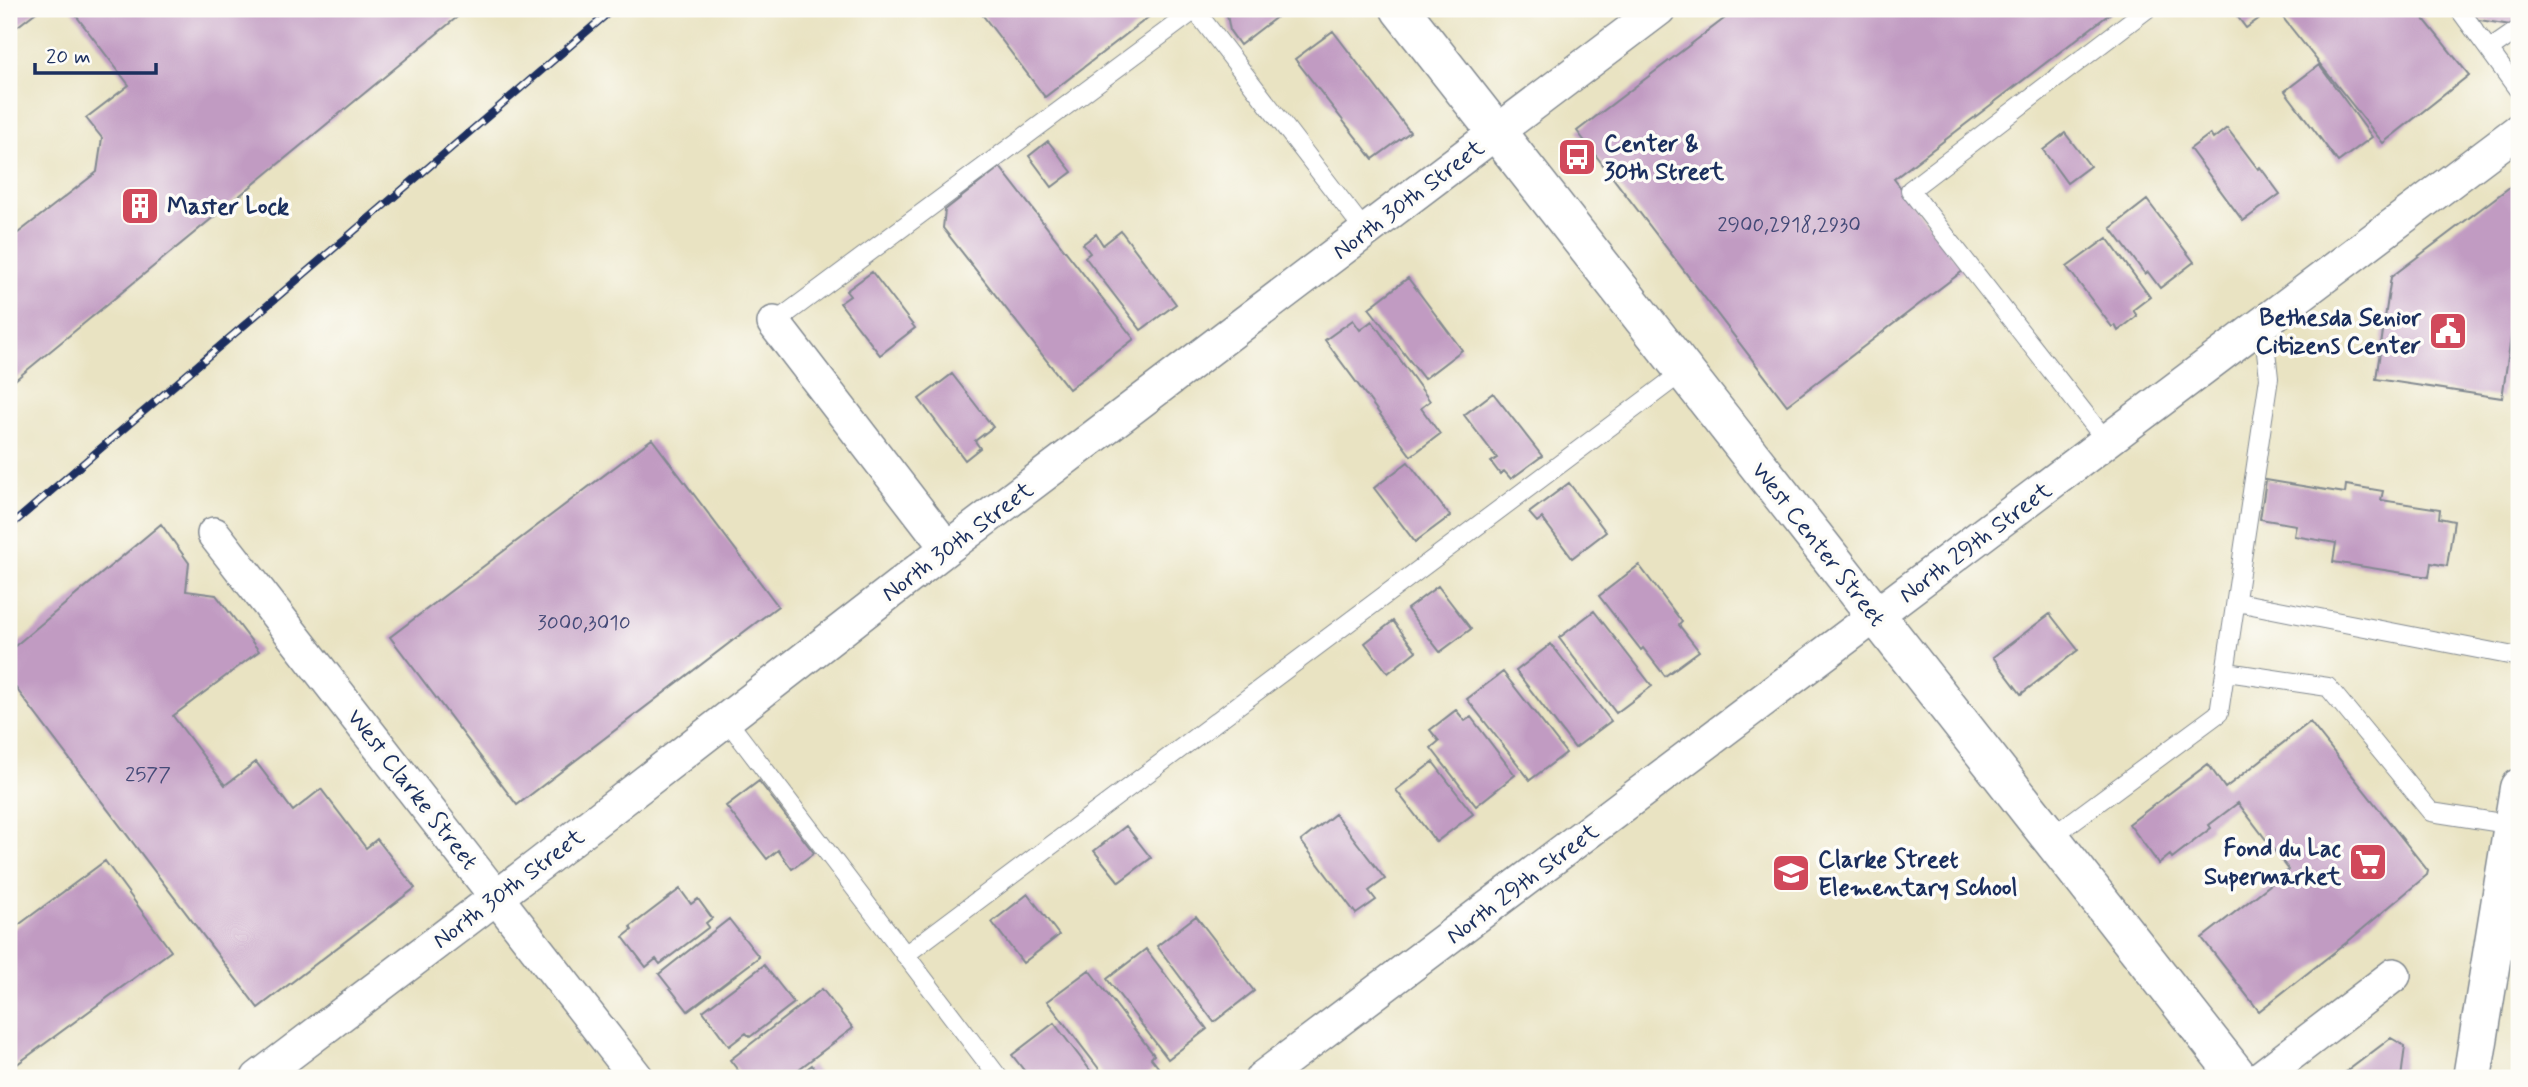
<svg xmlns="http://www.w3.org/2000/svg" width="2528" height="1087" font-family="Mynerve,sans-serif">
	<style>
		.building { fill: #c19bc2 }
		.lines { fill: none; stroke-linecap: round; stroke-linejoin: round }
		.service-casing { stroke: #828990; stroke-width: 20 }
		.minor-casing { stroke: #828990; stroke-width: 36 }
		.tertiary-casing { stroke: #828990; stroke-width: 41 }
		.primary-casing { stroke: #828990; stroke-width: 41 }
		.service { stroke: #fff; stroke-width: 18 }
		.minor { stroke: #fff; stroke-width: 33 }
		.tertiary { stroke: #fff; stroke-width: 38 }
		.primary { stroke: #fff; stroke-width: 38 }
		.rail-casing { stroke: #1b2f5e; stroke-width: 8 }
		.rail { stroke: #fdfcf7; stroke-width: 5; stroke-dasharray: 16; stroke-linecap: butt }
		.labels { text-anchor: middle; stroke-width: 7; stroke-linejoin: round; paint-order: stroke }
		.number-label { font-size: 21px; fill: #444a77 }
		.poi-label { font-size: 24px; font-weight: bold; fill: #1b2f5e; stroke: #fdfcf7; text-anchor: start }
		.street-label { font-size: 24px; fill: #1b2f5e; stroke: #fdfcf7 }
	</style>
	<rect width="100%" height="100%" fill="#fdfcf7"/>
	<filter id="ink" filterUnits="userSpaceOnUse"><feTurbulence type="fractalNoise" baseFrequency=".0143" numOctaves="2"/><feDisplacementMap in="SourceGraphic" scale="14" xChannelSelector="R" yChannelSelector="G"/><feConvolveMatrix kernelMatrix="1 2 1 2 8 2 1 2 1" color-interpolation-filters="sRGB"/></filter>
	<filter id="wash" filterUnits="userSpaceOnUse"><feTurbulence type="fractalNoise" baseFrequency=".00686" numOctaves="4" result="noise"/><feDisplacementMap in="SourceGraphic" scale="28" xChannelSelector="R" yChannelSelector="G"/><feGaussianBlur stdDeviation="1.57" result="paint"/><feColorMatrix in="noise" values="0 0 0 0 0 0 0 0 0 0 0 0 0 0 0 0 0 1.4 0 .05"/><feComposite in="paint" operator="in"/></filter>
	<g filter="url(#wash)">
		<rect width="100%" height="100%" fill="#e9e3c2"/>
		<g id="blocks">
			<!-- building -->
			<path class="building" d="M 9,9 L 40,9 L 9,33 Z
				M 71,9 L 467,9 L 9,385 L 9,240 L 97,172 L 102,138 L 86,118 L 129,85 Z
				M 978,9 L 1159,9 L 1045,97 Z
				M 1226,9 L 1287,9 L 1240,45 L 1230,31 Z
				M 1737,9 L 2116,9 L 1894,179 L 1964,270 L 1787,405 L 1577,131 Z
				M 2232,9 L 2272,9 L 2246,28 Z
				M 2276,9 L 2416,9 L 2469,75 L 2383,143 Z
				M 2474,9 L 2519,9 L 2517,26 L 2473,19 Z
				M 1333,31 L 1410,132 L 1373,159 L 1295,59 Z
				M 2319,65 L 2372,137 L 2338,162 L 2285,91 Z
				M 2227,128 L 2258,169 L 2260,167 L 2280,194 L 2243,221 L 2190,149 L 2210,134 L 2213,139 Z
				M 2065,133 L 2090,166 L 2067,183 L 2043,150 Z
				M 1048,141 L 1072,172 L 1052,187 L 1029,156 Z
				M 1000,167 L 1134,339 L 1069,389 L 943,228 L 945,210 Z
				M 2519,180 L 2519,283 L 2502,398 L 2376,379 L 2391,277 Z
				M 2147,200 L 2194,262 L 2160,288 L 2148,272 L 2145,274 L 2111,228 Z
				M 1121,231 L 1176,304 L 1141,330 L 1085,257 L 1090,253 L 1083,244 L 1096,234 L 1103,245 Z
				M 2107,238 L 2150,297 L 2133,310 L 2137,316 L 2118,331 L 2115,325 L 2112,327 L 2067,267 Z
				M 872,272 L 915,328 L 880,355 L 840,303 L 850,296 L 846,291 Z
				M 1408,278 L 1462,350 L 1424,379 L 1369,308 Z
				M 1353,320 L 1360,330 L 1372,321 L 1430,401 L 1421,408 L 1440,434 L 1411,456 L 1325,340 Z
				M 952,374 L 993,427 L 975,441 L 980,448 L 965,460 L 919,399 Z
				M 1493,393 L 1542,456 L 1511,479 L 1504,471 L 1500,474 L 1491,462 L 1497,458 L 1464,415 Z
				M 652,439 L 778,606 L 517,805 L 390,637 Z
				M 1408,462 L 1450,516 L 1415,542 L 1374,488 Z
				M 2266,480 L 2345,493 L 2346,485 L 2383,491 L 2381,500 L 2440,509 L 2439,518 L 2454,521 L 2447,566 L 2431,563 L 2429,577 L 2333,562 L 2336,543 L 2294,536 L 2296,525 L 2260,519 Z
				M 1569,483 L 1606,532 L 1572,558 L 1542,518 L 1537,522 L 1529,513 Z
				M 161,524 L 189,563 L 186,591 L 216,595 L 259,651 L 173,716 L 225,785 L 256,762 L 293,811 L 321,789 L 366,848 L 377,839 L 415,888 L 258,1008 L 9,679 L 9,651 Z
				M 1639,565 L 1682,622 L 1679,625 L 1699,651 L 1665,676 L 1643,648 L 1641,650 L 1599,596 Z
				M 1438,586 L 1471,629 L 1440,652 L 1407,609 Z
				M 1594,611 L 1652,686 L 1616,713 L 1559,638 Z
				M 2050,614 L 2078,650 L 2021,694 L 1993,657 Z
				M 1393,621 L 1416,651 L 1388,673 L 1365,643 Z
				M 1551,644 L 1611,721 L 1575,748 L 1516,671 Z
				M 1503,672 L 1566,753 L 1530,780 L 1467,699 Z
				M 1456,710 L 1465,721 L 1471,717 L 1515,775 L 1476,806 L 1431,748 L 1439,741 L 1430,730 Z
				M 2310,722 L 2428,871 L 2427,875 L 2346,943 L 2259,1011 L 2202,938 L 2289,870 L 2238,803 L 2209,825 L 2211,828 L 2172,858 L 2170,855 L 2159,864 L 2129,824 L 2208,764 L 2225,788 Z
				M 1433,762 L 1473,814 L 1436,842 L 1396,790 Z
				M 759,781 L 814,853 L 792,869 L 778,850 L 767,859 L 726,806 Z
				M 1335,814 L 1385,879 L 1369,891 L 1376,900 L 1356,914 L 1301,841 Z
				M 1126,826 L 1151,858 L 1119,882 L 1094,851 Z
				M 105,861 L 171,951 L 9,1070 L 9,932 Z
				M 680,889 L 691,904 L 698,899 L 712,918 L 706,923 L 709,927 L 660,964 L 656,959 L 646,967 L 623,937 L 632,930 L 630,927 Z
				M 1028,894 L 1059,935 L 1023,963 L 992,922 Z
				M 1196,916 L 1254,991 L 1214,1022 L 1157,946 Z
				M 729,919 L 759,957 L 688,1011 L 659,974 Z
				M 1146,949 L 1207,1029 L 1168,1059 L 1107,979 Z
				M 764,965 L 794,1003 L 750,1037 L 746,1033 L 729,1046 L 703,1011 Z
				M 1089,970 L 1154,1055 L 1151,1058 L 1158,1067 L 1142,1078 L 1106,1078 L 1047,1001 Z
				M 822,989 L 853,1028 L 787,1078 L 744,1078 L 730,1060 Z
				M 1054,1023 L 1096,1078 L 1030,1078 L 1012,1055 Z
				M 2391,1038 L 2405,1046 L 2401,1078 L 2338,1078 Z
				M 812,1065 L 822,1078 L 795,1078 Z"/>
		</g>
	</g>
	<g filter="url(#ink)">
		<use href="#blocks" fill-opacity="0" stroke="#828990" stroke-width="2"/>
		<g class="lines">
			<defs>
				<path id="service" d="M 2459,9 L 2519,91
					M 2489,50 L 2519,29
					M 774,323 L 1195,10 L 1365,231
					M 2107,442 L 1910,190 L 2147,9
					M 2237,602 L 2519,657
					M 2227,672 L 2328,687 L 2431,812 L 2514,825
					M 726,719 L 999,1078
					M 2050,838 L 2219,713 L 2269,378 L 2263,324
					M 905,955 L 1684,371"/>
				<path id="minor" d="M 774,323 L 947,548
					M 214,534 L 637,1078
					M 258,1078 L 540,864 L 947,548 L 1659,9
					M 1262,1078 L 2519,130
					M 2260,1078 L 2394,975"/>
				<path id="tertiary" d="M 1400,9 L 2239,1078"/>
				<path id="primary" d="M 2472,1078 L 2519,788"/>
			</defs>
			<!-- service casing -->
			<use href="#service" class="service-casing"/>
			<!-- minor casing -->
			<use href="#minor" class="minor-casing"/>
			<!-- tertiary casing -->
			<use href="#tertiary" class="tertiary-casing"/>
			<!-- primary casing -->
			<use href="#primary" class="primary-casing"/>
			<!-- service -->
			<use href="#service" class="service"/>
			<!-- minor -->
			<use href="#minor" class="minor"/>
			<!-- tertiary -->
			<use href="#tertiary" class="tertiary"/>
			<!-- primary -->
			<use href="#primary" class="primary"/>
			<defs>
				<path id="rail" d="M 9,527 L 613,9"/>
			</defs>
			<!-- rail casing -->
			<use href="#rail" class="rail-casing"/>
			<!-- rail -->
			<use href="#rail" class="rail"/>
		</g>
	</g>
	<!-- icons -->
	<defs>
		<symbol id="bus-square" viewBox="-11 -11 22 22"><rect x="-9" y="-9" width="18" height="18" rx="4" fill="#d1495b" stroke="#fdfcf7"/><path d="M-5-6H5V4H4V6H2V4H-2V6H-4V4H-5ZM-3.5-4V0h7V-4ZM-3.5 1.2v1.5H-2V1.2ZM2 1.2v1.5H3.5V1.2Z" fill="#fff"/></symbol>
		<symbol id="building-square" viewBox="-11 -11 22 22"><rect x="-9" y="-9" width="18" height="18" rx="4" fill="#d1495b" stroke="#fdfcf7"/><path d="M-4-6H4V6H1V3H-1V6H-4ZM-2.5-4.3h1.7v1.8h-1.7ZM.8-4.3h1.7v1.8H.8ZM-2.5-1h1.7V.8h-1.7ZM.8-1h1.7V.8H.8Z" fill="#fff"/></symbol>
		<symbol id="civic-square" viewBox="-11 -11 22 22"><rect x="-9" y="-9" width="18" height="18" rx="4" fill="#d1495b" stroke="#fdfcf7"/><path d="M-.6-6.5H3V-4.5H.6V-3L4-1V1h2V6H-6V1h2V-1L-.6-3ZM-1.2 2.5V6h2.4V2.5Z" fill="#fff"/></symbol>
		<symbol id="supermarket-square" viewBox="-11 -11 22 22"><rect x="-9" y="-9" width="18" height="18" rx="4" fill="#d1495b" stroke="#fdfcf7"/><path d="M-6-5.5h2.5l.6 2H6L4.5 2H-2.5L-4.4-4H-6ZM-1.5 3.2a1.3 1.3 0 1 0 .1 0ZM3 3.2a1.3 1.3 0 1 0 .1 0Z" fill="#fff"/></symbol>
		<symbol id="school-square" viewBox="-11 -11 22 22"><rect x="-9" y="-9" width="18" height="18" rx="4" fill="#d1495b" stroke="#fdfcf7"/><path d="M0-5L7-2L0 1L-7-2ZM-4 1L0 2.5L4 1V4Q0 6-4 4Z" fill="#fff"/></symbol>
	</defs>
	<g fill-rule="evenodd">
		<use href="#bus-square" x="1555" y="135" width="44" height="44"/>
		<use href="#building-square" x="118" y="184" width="44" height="44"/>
		<use href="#civic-square" x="2426" y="309" width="44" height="44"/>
		<use href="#supermarket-square" x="2346" y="840" width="44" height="44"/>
		<use href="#school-square" x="1769" y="851" width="44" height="44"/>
	</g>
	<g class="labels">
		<!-- number labels -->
		<g class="number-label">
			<text x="1789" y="231">2900,2918,2930</text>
			<text x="584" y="629">3000,3010</text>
			<text x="148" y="781">2577</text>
		</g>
		<!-- poi labels -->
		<g class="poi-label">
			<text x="1604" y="151">Center &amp;<tspan x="1604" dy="28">30th Street</tspan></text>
			<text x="167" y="214">Master Lock</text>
			<text x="2421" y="325" text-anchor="end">Bethesda Senior<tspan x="2421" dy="28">Citizens Center</tspan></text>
			<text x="2341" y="856" text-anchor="end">Fond du Lac<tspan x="2341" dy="28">Supermarket</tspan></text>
			<text x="1818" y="867">Clarke Street<tspan x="1818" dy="28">Elementary School</tspan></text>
		</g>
		<!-- street labels -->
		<g class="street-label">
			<text transform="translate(1408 199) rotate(-37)" y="8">North 30th Street</text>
			<text transform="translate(957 541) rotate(-37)" y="8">North 30th Street</text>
			<text transform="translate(1975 542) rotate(-37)" y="8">North 29th Street</text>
			<text transform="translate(1819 544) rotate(52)" y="8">West Center Street</text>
			<text transform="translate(413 789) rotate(52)" y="8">West Clarke Street</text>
			<text transform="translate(1522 883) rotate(-37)" y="8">North 29th Street</text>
			<text transform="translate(508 888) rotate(-37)" y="8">North 30th Street</text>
		</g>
	</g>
	<!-- margin -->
	<rect width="2528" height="1087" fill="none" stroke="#fdfcf7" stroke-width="35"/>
	<!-- scale -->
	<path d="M35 63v10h121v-10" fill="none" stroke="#1b2f5e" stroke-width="3.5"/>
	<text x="46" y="63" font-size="21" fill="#1b2f5e" stroke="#fdfcf7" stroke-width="5" paint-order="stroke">20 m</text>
</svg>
